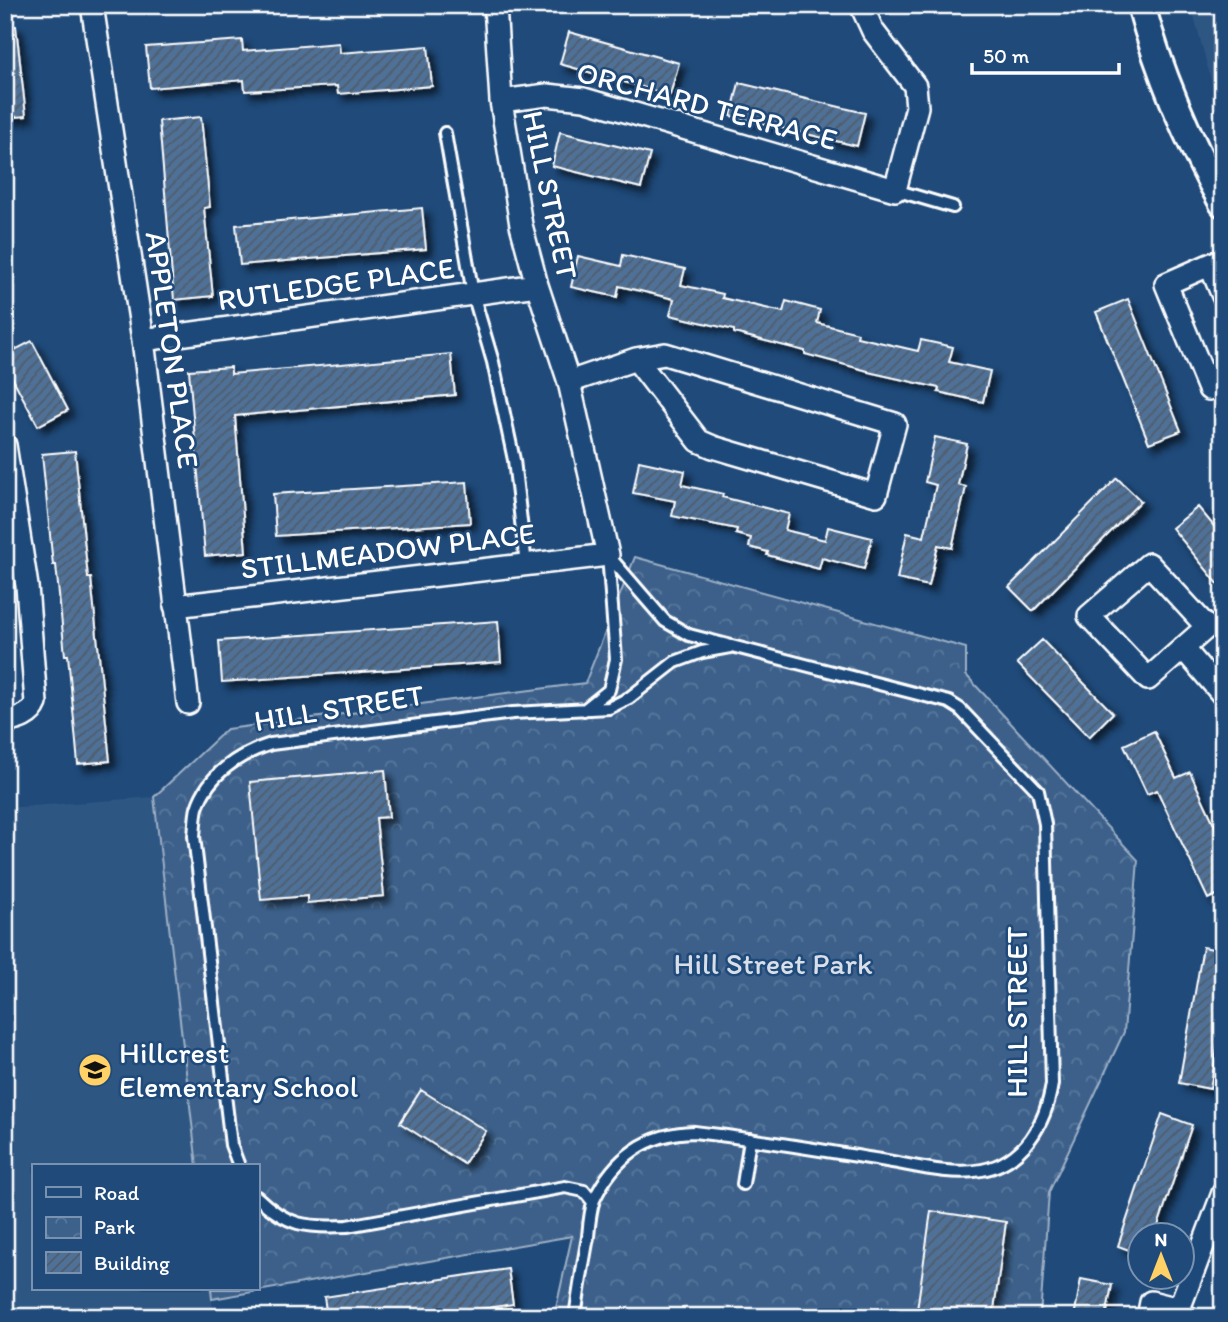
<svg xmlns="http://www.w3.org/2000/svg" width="1228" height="1322" font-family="Itim,sans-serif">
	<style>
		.built { fill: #2e5683 }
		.park { fill: url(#park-crowns); stroke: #9eb0c5; stroke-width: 2 }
		.building { fill: url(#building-hatch); stroke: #fff; stroke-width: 2; filter: url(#shadow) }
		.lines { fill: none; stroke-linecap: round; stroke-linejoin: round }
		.service-casing { stroke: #fff; stroke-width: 16 }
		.minor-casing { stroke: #fff; stroke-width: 26 }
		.tertiary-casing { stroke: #fff; stroke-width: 32 }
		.service { stroke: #1f4a7a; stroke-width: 10 }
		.minor { stroke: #1f4a7a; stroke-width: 21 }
		.tertiary { stroke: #1f4a7a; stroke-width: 26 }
		.labels { text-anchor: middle; stroke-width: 5; stroke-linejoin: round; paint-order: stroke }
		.street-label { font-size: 30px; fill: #fff; stroke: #1f4a7a }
		.park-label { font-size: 30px; fill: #d8dfe8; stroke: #1f4a7a }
		.poi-label { font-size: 30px; fill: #fff; stroke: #1f4a7a; text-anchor: start }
	</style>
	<defs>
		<pattern id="park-crowns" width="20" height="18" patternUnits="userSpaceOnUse" patternTransform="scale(1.75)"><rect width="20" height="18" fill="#3c618b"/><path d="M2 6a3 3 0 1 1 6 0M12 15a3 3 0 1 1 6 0" fill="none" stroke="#59799c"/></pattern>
		<pattern id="building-hatch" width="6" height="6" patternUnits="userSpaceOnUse" patternTransform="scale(1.75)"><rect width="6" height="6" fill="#507197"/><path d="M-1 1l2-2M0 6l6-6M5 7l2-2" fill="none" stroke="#4e5b6a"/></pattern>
		<filter id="shadow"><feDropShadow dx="6" dy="6" stdDeviation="3.5" flood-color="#0009"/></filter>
	</defs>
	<rect width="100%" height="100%" fill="#1f4a7a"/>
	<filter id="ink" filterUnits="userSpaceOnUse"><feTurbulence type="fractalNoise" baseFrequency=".0143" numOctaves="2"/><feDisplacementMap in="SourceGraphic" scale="14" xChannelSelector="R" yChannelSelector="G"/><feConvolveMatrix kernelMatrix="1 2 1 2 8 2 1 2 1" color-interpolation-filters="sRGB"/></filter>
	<g filter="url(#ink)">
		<!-- built -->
		<path class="built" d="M 1191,5 L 1223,5 L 1223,115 L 1218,106 Z
			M 154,797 L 197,1166 L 33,1166 L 33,1289 L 211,1289 L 214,1317 L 5,1317 L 5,975 L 11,945 L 5,808 Z"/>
		<!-- park -->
		<path class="park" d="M 635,557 L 966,648 L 966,675 L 1138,860 L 1124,1032 L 1049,1192 L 1040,1317 L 554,1317 L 572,1236 L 212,1299 L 211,1289 L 257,1289 L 257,1166 L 197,1166 L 154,797 L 227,729 L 585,683 Z"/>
		<!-- building -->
		<path class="building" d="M 5,26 L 16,26 L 26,116 L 5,118 Z
			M 569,32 L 679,63 L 670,95 L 560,64 Z
			M 242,40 L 243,51 L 339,43 L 340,53 L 428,46 L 432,86 L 338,94 L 337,86 L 245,91 L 244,80 L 150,88 L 146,47 Z
			M 739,83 L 865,113 L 857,146 L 731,116 Z
			M 201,117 L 210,207 L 204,208 L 213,296 L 174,300 L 159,121 Z
			M 560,132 L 650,154 L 641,188 L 552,166 Z
			M 422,208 L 426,249 L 240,265 L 236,225 Z
			M 623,255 L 685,269 L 681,285 L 723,294 L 722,298 L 783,312 L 786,301 L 820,310 L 817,323 L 858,333 L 857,337 L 918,351 L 921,340 L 953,347 L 949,362 L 990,371 L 983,402 L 938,392 L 939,388 L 868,372 L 868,371 L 805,354 L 805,351 L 734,333 L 734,330 L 670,315 L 674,299 L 619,286 L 617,297 L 571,287 L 578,256 L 621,266 Z
			M 1128,299 L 1181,431 L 1149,443 L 1096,312 Z
			M 32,341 L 68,410 L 38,426 L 5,364 L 5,355 Z
			M 451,354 L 455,395 L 235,416 L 246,552 L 205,556 L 189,370 L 231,367 L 231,374 Z
			M 935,437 L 967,444 L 958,485 L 966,487 L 952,548 L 938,545 L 929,586 L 897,579 L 907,533 L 924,537 L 936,485 L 925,482 Z
			M 75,451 L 88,578 L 91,578 L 110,761 L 78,764 L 68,655 L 65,655 L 56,565 L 53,565 L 42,454 Z
			M 639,461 L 685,471 L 682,485 L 723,494 L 722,497 L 789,514 L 785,530 L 825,540 L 828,527 L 872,538 L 864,569 L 822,558 L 819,569 L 767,555 L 768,552 L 749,547 L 751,538 L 736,534 L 737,529 L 672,516 L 675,501 L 633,493 Z
			M 1117,478 L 1141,501 L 1033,611 L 1009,587 Z
			M 467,482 L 470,523 L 276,536 L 273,494 Z
			M 1198,507 L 1223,537 L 1223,590 L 1172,528 Z
			M 498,621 L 501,662 L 222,682 L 219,641 Z
			M 1042,640 L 1113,713 L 1089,737 L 1017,663 Z
			M 1154,731 L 1176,778 L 1190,772 L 1223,843 L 1223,892 L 1208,899 L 1157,790 L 1147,794 L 1124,745 Z
			M 385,770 L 389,817 L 376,818 L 384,896 L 307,903 L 307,896 L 261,900 L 250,782 Z
			M 1203,947 L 1223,951 L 1223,1015 L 1210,1089 L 1179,1083 Z
			M 421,1090 L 486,1131 L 464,1164 L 400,1123 Z
			M 1162,1114 L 1192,1125 L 1155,1235 L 1140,1235 L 1140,1254 L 1118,1246 Z
			M 931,1211 L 1006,1222 L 993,1317 L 916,1317 Z
			M 508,1269 L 513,1304 L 431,1317 L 327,1317 L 324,1297 Z
			M 1081,1279 L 1112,1285 L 1106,1317 L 1074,1317 Z"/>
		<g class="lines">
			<defs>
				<path id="service" d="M 445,133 L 473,294 L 493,362 L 514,460 L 526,565
					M 895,190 L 953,207
					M 584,710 L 609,690 L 616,659 L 608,555
					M 239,1166 L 231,1145 L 194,836 C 195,827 195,816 197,808 C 208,774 239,754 271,744 L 513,713 L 609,708 L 629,698 L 675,662 L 702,652 L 730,647
					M 743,1184 L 750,1139
					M 257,1197 C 287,1226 306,1228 347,1226 L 565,1187 L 584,1191 L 593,1202
					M 575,1317 C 579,1290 583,1264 588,1237 C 589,1225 590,1211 594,1200 C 614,1157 648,1133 694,1132 C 757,1139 819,1150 881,1160 C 913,1165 949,1176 982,1170 C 1024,1162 1046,1123 1052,1084 L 1045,824 L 1038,791 L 960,709 L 949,702 L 689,635 L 665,621 L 608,555"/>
				<path id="minor" d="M 92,5 L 143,340 L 188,703
					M 501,101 L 547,95 L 584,99 L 895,190 L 917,107 L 915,86 L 873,31 L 861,5
					M 1223,259 L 1166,284 L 1209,389 L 1223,377
					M 1210,265 L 1223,296
					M 143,340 L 537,285
					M 569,382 L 636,359 L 699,441 L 713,447 L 876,495 L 895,424 L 665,354 L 636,359
					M 5,445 L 27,586 L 36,703 C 31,716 18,719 5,722
					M 1149,564 L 1207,627 L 1148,679 L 1089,616 Z
					M 175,606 L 608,555 L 569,382 L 537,285 L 521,225 L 501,101 L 495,5
					M 1184,649 L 1223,695
					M 1179,1309 L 1223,1193
					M 1148,1317 L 1151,1302 L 1179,1309 L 1188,1317"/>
				<path id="tertiary" d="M 1141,5 C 1160,75 1188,140 1223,203"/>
			</defs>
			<!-- service casing -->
			<use href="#service" class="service-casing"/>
			<!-- minor casing -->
			<use href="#minor" class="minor-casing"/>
			<!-- tertiary casing -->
			<use href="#tertiary" class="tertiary-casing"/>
			<!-- service -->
			<use href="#service" class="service"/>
			<!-- minor -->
			<use href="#minor" class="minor"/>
			<!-- tertiary -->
			<use href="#tertiary" class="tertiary"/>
		</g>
	</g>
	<!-- icons -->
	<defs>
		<symbol id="school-disc" viewBox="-11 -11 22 22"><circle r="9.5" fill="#ffd166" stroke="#1f4a7a"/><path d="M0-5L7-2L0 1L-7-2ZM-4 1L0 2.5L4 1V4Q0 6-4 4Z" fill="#111"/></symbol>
	</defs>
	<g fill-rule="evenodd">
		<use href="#school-disc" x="76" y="1051" width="38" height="38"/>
	</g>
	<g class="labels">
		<!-- street labels -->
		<g class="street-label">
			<text transform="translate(707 106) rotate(15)" y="10">ORCHARD TERRACE</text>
			<text transform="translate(550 195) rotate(78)" y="10">HILL STREET</text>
			<text transform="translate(336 284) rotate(-8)" y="10">RUTLEDGE PLACE</text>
			<text transform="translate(172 350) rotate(82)" y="10">APPLETON PLACE</text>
			<text transform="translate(388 551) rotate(-7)" y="10">STILLMEADOW PLACE</text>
			<text transform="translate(339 708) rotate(-9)" y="10">HILL STREET</text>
			<text transform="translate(1017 1012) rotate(-90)" y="10">HILL STREET</text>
		</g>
		<!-- park labels -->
		<g class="park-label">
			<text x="773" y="974">Hill Street Park</text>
		</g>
		<!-- poi labels -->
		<g class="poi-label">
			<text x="119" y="1063">Hillcrest<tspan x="119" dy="34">Elementary School</tspan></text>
		</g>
	</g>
	<!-- margin -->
	<rect width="1228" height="1322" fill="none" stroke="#1f4a7a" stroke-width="28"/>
	<rect x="14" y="14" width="1200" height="1294" fill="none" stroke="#fff" stroke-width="2.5" filter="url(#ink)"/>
	<!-- legend -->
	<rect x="32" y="1164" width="228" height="126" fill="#1f4a7a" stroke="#7992af" stroke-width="2"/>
	<rect x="46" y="1187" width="35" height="10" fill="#1f4a7a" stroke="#7992af" stroke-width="2"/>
	<text x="94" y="1200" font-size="21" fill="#ffffff">Road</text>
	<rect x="46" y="1217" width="35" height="21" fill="url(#park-crowns)" stroke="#7992af" stroke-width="2"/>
	<text x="94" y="1234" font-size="21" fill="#ffffff">Park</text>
	<rect x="46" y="1252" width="35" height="21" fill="url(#building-hatch)" stroke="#7992af" stroke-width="2"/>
	<text x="94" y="1270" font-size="21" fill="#ffffff">Building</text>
	<!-- north arrow -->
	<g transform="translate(1161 1256)"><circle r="33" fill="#1f4a7a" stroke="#7992af" stroke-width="2"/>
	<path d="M0-5L12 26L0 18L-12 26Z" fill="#ffd166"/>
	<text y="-10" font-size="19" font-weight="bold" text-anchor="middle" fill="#ffffff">N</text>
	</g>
	<!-- scale -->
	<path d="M972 63v10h147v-10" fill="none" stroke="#ffffff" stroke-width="3.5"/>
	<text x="983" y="63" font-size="21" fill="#ffffff" stroke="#1f4a7a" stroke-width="5" paint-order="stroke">50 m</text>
</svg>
